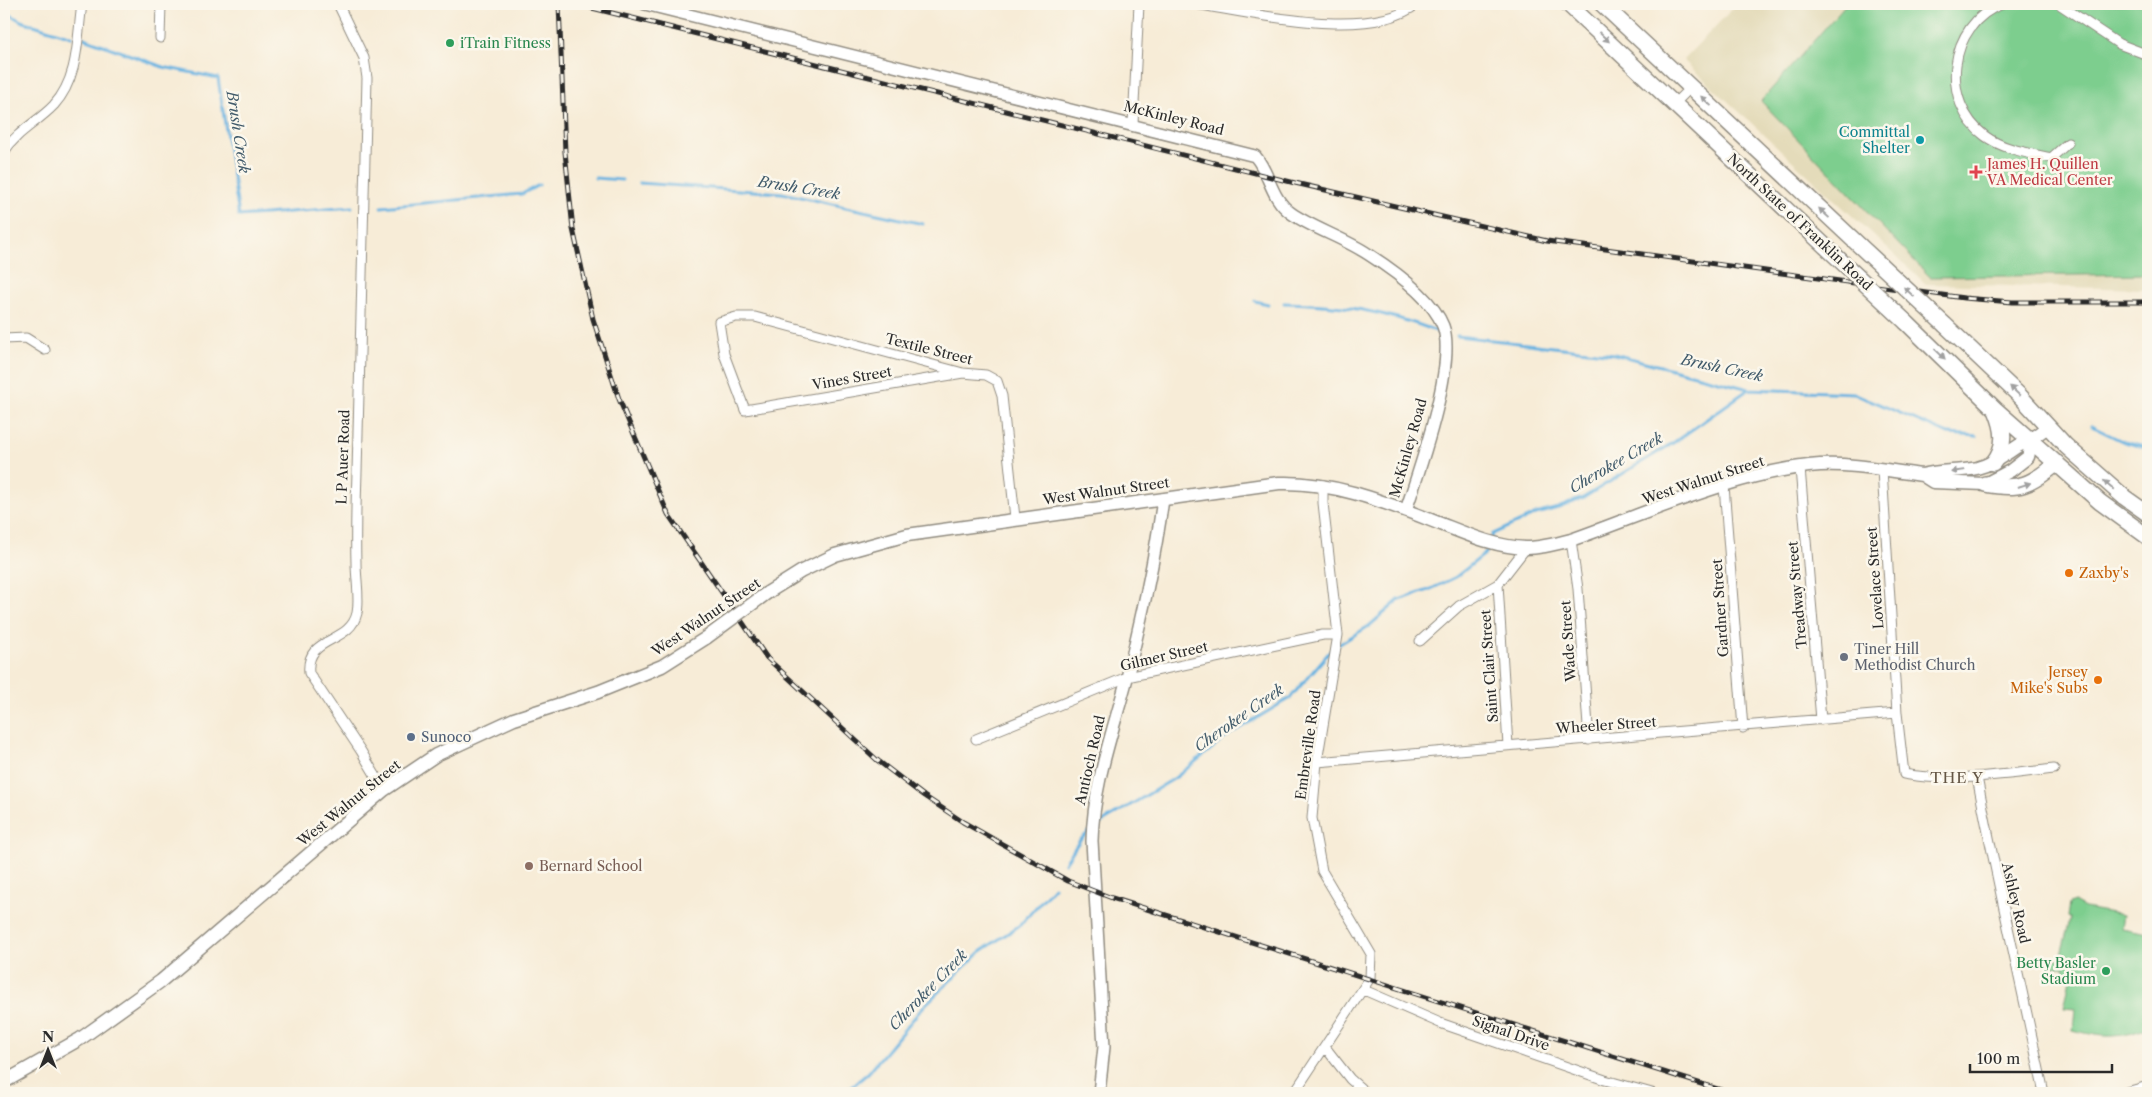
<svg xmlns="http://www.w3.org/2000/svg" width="2152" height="1097" font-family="'Libre Caslon Text',serif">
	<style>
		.built { fill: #e4dbba }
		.green { fill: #7dce8e; stroke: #547c5c }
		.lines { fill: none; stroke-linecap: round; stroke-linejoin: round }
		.stream { stroke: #69b3e1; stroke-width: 3 }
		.minor-casing { stroke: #918c81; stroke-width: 11 }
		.tertiary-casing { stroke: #918c81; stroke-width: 14 }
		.secondary-casing { stroke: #918c81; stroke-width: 15 }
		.trunk-casing { stroke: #918c81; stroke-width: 18 }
		.minor { stroke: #fff; stroke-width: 9 }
		.tertiary { stroke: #fff; stroke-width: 11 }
		.secondary { stroke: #fff; stroke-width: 12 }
		.trunk { stroke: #fff; stroke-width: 15 }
		.rail-casing { stroke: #2b2b2b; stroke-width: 5 }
		.rail { stroke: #fbf7ec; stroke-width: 3; stroke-dasharray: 9; stroke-linecap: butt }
		.secondary-bridge-casing { stroke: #918c81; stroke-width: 15; stroke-linecap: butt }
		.trunk-bridge-casing { stroke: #918c81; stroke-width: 18; stroke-linecap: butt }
		.secondary-bridge { stroke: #fff; stroke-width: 12 }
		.trunk-bridge { stroke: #fff; stroke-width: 15 }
		.oneway { fill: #a0a0a0 }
		.leisure-dot { fill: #2e9e5b; stroke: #fbf7ec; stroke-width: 2 }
		.culture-dot { fill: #0f9aa8; stroke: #fbf7ec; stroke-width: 2 }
		.health-dot { fill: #e0444e; stroke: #fbf7ec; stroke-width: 2 }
		.food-dot { fill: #e8710a; stroke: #fbf7ec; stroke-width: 2 }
		.worship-dot { fill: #6b7280; stroke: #fbf7ec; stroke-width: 2 }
		.service-dot { fill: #5c6f8a; stroke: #fbf7ec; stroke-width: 2 }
		.education-dot { fill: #8d6e63; stroke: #fbf7ec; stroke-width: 2 }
		.labels { text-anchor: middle; stroke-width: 5; stroke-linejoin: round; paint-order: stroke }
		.leisure-label { font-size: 14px; fill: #27864d; stroke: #fbf7ec; text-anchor: start }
		.street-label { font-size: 14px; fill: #2b2b2b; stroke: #fbf7ec }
		.culture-label { font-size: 14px; fill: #0d838f; stroke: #fbf7ec; text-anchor: end }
		.health-label { font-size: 14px; fill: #be3a42; stroke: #fbf7ec; text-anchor: start }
		.food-label { font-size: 14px; fill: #c56008; stroke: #fbf7ec; text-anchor: start }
		.worship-label { font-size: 14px; fill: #5b616d; stroke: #fbf7ec; text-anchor: start }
		.service-label { font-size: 14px; fill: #4e5e75; stroke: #fbf7ec; text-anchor: start }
		.education-label { font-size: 14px; fill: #785e54; stroke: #fbf7ec; text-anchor: start }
		.water-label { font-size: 15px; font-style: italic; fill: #415b6b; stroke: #fbf7ec }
		.neighbourhood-label { font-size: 15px; letter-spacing: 1px; fill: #645645; stroke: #fbf7ec }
	</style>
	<rect width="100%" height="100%" fill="#fbf7ec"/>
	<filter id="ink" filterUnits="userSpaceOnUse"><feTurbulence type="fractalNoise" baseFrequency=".02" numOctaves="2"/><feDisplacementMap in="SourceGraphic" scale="10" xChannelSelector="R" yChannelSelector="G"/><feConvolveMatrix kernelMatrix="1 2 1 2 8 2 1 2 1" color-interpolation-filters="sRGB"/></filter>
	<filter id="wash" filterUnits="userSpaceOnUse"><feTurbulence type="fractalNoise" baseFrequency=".0096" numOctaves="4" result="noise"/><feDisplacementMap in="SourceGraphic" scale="20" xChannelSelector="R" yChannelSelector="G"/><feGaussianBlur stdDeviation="1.12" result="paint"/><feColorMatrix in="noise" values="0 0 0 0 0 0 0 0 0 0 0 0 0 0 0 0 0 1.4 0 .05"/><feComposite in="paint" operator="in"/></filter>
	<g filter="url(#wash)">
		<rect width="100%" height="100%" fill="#f7ecd7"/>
		<!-- built -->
		<path class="built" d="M 1737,4 L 2148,4 L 2148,289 L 1926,284 L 1683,60 Z"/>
		<!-- green -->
		<path class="green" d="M 1846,4 L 2148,4 L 2148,274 L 1930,277 L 1761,101 Z
			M 2074,902 L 2085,908 L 2123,915 L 2121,928 L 2148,933 L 2148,1028 C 2117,1039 2104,1038 2073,1030 L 2075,1009 L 2064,1008 L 2071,974 L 2063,973 L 2065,967 L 2051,967 L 2053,959 L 2060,959 L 2070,919 L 2067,917 L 2069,904 Z"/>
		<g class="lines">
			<!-- stream -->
			<path class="stream" d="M 4,11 L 21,21 L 72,37
				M 84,38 L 163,67 L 218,78 L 239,216 L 352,207
				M 595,178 L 622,180
				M 639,183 L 782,193 L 923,224
				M 381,207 L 522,194 L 539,185
				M 1255,301 L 1268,304
				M 1284,303 C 1341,304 1385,311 1439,332
				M 1457,336 L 1614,354 L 1749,389 L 1854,393 L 1948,434 L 1977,436
				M 2091,426 L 2124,442 L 2148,448
				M 1491,540 L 1493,534 L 1536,514 L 1558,508 L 1583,498 L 1673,443 L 1749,389
				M 1338,645 L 1369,626 L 1399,600 L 1429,590 L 1456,577 L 1486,553 L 1488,546
				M 1096,826 L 1175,778 L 1230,734 L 1290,698 L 1333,648
				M 1065,863 L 1080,840 L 1089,832
				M 844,1093 L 868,1073 L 924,1006 L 980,952 L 1020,925 L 1054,887"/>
		</g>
	</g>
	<g filter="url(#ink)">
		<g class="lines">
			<defs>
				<path id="minor" d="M 338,4 L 364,58 L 367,78 C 364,210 360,341 357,472 C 356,503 355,533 356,563 C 356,579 360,598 357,613 C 350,645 305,635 309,673 L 361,751 L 384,790
					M 1195,4 C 1252,13 1369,42 1417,4
					M 2002,4 C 1948,24 1939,102 1985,136 C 2004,150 2029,153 2051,158 L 2068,143
					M 2059,4 L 2119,44 L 2148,55
					M 160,38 L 161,4
					M 1674,104 L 1691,87
					M 1133,124 L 1139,4
					M 4,152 C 16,132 38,122 54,105 C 79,77 77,39 82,4
					M 4,339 L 26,338 L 45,350
					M 963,373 L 745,410 L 724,354 L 719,322 L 736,317 L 755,317 L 963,373 L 986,375 L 997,381 L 1002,396 L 1015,518
					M 1800,468 L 1821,720
					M 1882,470 L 1897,713 L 1904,774 C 1953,783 2005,774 2054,769
					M 1724,486 L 1743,728
					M 1571,540 L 1578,589 L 1589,740
					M 1498,584 L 1508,746
					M 1420,641 L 1459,606 L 1498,584 L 1526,548
					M 976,739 L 1127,677 L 1323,635 L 1338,635
					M 1317,762 L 1897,713
					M 1977,777 C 1997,883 2022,988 2044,1093
					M 1364,990 L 1440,1023 L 1605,1080 L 1652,1093
					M 1325,1047 L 1350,1079 L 1366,1093
					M 1294,1093 L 1370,978 L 1371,954 L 1322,871 L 1312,818 L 1317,762 L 1338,635 L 1323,503 L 1323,485
					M 2123,1093 L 2148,1086"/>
				<path id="tertiary" d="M 645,4 L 1255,156 C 1270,173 1270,198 1291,213 C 1312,228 1344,238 1368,254 C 1393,270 1432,297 1443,326 C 1457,363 1419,471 1406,510
					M 1099,1093 L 1104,1047 L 1092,841 C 1093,785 1113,732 1127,678 C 1141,619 1155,559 1163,499"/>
				<path id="secondary" d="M 1922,475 L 1933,482 L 1985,484 L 2010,471 L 2028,457 L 2032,440
					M 767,593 L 802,571 L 835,555 L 907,535 L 1279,483 C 1336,481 1389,504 1441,524 C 1469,535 1496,547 1526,548 C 1541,548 1556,544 1571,540 C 1648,513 1739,471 1820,465 C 1853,463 1889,471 1922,475 C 1940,470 1959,472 1977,468 C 1993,464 2004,455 2018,446 C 2030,439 2037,436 2047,427
					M 4,1082 L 80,1039 L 161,981 L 384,790 L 436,755 L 514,719 L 598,692 L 645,673 L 662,666 L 706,638"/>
				<path id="trunk" d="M 1568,4 L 1825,246
					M 1602,4 L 1860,246
					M 1906,322 L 1995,409 L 2100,502 L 2148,537
					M 1945,325 L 2020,396 L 2066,446 L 2124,497 L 2148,514
					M 1993,463 C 2007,446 2004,429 1996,410
					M 1985,484 C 2019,491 2031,485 2057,463"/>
			</defs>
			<!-- minor casing -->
			<use href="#minor" class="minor-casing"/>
			<!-- tertiary casing -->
			<use href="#tertiary" class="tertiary-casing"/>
			<!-- secondary casing -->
			<use href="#secondary" class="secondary-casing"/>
			<!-- trunk casing -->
			<use href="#trunk" class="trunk-casing"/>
			<!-- minor -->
			<use href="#minor" class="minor"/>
			<!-- tertiary -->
			<use href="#tertiary" class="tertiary"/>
			<!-- secondary -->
			<use href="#secondary" class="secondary"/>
			<!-- trunk -->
			<use href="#trunk" class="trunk"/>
			<defs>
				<path id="rail" d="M 559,4 L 565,152 L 573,229 L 593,319 L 619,399 L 668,514 L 767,658 L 877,760 L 924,796 L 963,822 L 1068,881 L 1112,898 L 1730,1093
					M 576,4 L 1295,183 L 1547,241 L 1964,298 L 2012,302 L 2148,302"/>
			</defs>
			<!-- rail casing -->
			<use href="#rail" class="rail-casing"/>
			<!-- rail -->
			<use href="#rail" class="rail"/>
			<defs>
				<path id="secondary-bridge" d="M 706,638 L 767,593"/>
				<path id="trunk-bridge" d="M 1825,246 L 1906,322
					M 1860,246 L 1945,325"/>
			</defs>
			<!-- secondary-bridge casing -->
			<use href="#secondary-bridge" class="secondary-bridge-casing"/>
			<!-- trunk-bridge casing -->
			<use href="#trunk-bridge" class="trunk-bridge-casing"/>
			<!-- secondary-bridge -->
			<use href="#secondary-bridge" class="secondary-bridge"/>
			<!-- trunk-bridge -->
			<use href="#trunk-bridge" class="trunk-bridge"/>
		</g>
		<!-- one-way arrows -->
		<defs><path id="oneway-solid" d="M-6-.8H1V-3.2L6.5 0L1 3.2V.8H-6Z" transform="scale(1.25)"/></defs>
		<g class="oneway">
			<use href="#oneway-solid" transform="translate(1604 37) rotate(43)"/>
			<use href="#oneway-solid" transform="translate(1706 101) rotate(-137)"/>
			<use href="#oneway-solid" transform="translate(1824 213) rotate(-137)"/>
			<use href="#oneway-solid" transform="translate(1909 292) rotate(-137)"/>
			<use href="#oneway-solid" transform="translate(1940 354) rotate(44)"/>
			<use href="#oneway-solid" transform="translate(2015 391) rotate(-137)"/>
			<use href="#oneway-solid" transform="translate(1958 471) rotate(172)"/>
			<use href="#oneway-solid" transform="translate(2024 485) rotate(-18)"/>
			<use href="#oneway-solid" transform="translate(2109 485) rotate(-140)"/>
		</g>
	</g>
	<!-- markers -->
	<g class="leisure-dot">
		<circle cx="450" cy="43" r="5"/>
		<circle cx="2106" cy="971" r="5"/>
	</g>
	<circle class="culture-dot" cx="1920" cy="140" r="5"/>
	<path class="health-dot" d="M1973.5 164.5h5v5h5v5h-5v5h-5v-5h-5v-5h5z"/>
	<g class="food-dot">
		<circle cx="2069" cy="573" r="5"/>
		<circle cx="2098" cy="680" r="5"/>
	</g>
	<circle class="worship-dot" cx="1844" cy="657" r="5"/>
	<circle class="service-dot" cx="411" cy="737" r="5"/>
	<circle class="education-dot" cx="529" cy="866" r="5"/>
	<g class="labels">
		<!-- leisure labels -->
		<g class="leisure-label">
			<text x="460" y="48">iTrain Fitness</text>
			<text x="2096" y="968" text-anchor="end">Betty Basler<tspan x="2096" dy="16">Stadium</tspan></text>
		</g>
		<!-- street labels -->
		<g class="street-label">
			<text transform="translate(1174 118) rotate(14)" y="5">McKinley Road</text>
			<text transform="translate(1800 222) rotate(43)" y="5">North State of Franklin Road</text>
			<text transform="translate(929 349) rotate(14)" y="5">Textile Street</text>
			<text transform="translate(852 378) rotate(-10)" y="5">Vines Street</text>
			<text transform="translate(1408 448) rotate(-74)" y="5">McKinley Road</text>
			<text transform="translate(343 457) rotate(-88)" y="5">L P Auer Road</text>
			<text transform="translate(1703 480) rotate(-18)" y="5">West Walnut Street</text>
			<text transform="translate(1106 491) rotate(-8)" y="5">West Walnut Street</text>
			<text transform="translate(1875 578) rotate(-94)" y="5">Lovelace Street</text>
			<text transform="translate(1797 595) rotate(-95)" y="5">Treadway Street</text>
			<text transform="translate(1720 608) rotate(-94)" y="5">Gardner Street</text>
			<text transform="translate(706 617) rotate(-34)" y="5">West Walnut Street</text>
			<text transform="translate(1568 641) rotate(-94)" y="5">Wade Street</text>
			<text transform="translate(1164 656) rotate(-13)" y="5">Gilmer Street</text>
			<text transform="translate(1489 666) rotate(-94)" y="5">Saint Clair Street</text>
			<text transform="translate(1606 725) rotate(-4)" y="5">Wheeler Street</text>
			<text transform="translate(1308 745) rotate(-82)" y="5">Embreville Road</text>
			<text transform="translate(1090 760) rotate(-77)" y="5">Antioch Road</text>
			<text transform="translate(349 803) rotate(-39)" y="5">West Walnut Street</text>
			<text transform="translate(2016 903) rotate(77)" y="5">Ashley Road</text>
			<text transform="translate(1511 1033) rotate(19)" y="5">Signal Drive</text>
		</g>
		<!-- culture labels -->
		<g class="culture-label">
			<text x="1910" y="137">Committal<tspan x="1910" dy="16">Shelter</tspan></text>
		</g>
		<!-- health labels -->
		<g class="health-label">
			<text x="1987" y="169">James H. Quillen<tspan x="1987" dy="16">VA Medical Center</tspan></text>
		</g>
		<!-- food labels -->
		<g class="food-label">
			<text x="2079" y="578">Zaxby's</text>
			<text x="2088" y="677" text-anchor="end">Jersey<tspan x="2088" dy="16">Mike's Subs</tspan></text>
		</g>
		<!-- worship labels -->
		<g class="worship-label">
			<text x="1854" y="654">Tiner Hill<tspan x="1854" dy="16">Methodist Church</tspan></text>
		</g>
		<!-- service labels -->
		<g class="service-label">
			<text x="421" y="742">Sunoco</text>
		</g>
		<!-- education labels -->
		<g class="education-label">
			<text x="539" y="871">Bernard School</text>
		</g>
		<!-- water labels -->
		<g class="water-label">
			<text transform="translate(238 132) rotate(81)" y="5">Brush Creek</text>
			<text transform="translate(799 188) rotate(9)" y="5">Brush Creek</text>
			<text transform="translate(1722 368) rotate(12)" y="5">Brush Creek</text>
			<text transform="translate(1616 463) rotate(-30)" y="5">Cherokee Creek</text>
			<text transform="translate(1239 718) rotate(-35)" y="5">Cherokee Creek</text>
			<text transform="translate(928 990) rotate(-46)" y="5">Cherokee Creek</text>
		</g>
		<!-- neighbourhood labels -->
		<g class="neighbourhood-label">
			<text x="1957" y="783">THE Y</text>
		</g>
	</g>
	<!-- margin -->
	<rect width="2152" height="1097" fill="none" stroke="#fbf7ec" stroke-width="20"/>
	<!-- north arrow -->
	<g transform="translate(48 1050)" stroke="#fbf7ec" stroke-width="4" paint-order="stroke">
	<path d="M0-4L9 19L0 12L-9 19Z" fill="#2b2b2b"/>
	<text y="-8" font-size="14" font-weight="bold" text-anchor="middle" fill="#2b2b2b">N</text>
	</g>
	<!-- scale -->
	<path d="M1970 1064v8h142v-8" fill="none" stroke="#2b2b2b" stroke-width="2.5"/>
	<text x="1977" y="1064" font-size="15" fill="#2b2b2b" stroke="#fbf7ec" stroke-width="4" paint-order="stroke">100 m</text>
</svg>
